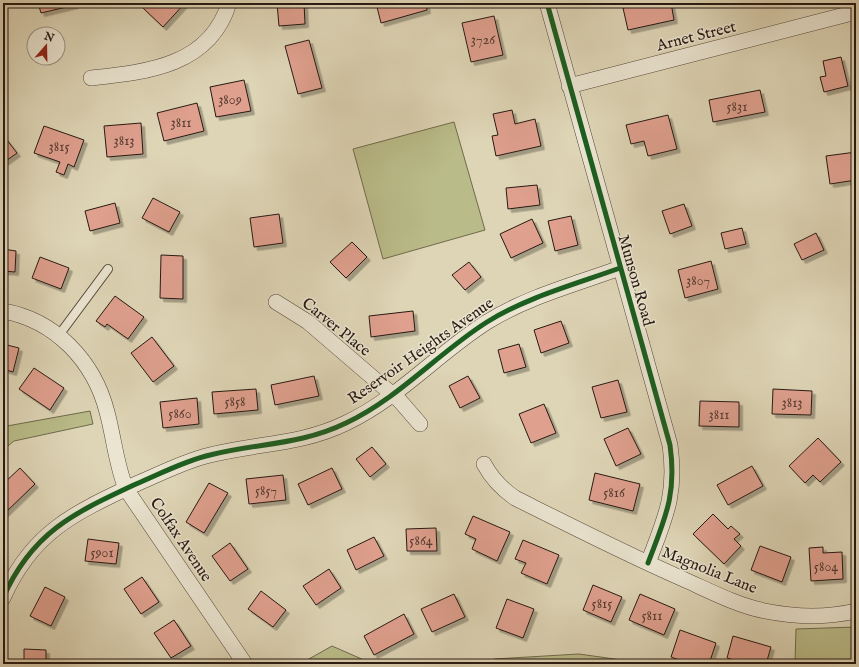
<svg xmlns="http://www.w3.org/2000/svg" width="859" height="667" font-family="'IM FELL English',serif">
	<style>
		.green { fill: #b9bb88; stroke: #706a4d }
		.building { fill: #dfa08e; stroke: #281912; filter: url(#shadow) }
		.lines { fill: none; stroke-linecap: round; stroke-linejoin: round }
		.service-casing { stroke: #56483b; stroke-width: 10 }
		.minor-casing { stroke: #56483b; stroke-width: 16 }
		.service { stroke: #eae4d0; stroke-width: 8 }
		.minor { stroke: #eae4d0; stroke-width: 15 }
		.cycleway-casing { stroke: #eae4d0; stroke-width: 8 }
		.cycleway { stroke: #1b5e20; stroke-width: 5 }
		.labels { text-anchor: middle; stroke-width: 3; stroke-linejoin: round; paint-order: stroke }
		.number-label { font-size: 14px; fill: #563b31 }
		.street-label { font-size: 16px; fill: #281912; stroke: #eae4d0 }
	</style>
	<defs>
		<filter id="shadow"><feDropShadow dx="3.5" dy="3.5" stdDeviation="0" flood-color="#0004"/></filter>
	</defs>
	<rect width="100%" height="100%" fill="#ded5b6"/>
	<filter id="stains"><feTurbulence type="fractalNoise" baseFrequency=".005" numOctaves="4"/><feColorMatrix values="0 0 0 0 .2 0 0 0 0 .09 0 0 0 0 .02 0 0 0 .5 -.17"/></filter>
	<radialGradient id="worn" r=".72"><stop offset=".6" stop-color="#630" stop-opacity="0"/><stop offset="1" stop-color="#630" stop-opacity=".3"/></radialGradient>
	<!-- green -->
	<path class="green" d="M 454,122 L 485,230 L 383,259 L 353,149 Z
		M 90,411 L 93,424 L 14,441 L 3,450 L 3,422 L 7,426 Z
		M 856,627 L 856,664 L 795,664 L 796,629 Z
		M 332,646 L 373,664 L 300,664 Z
		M 579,654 L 650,664 L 496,664 L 494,659 Z"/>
	<!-- building -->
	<path class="building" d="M 38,3 L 74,3 L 75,5 L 41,13 Z
		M 147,3 L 185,3 L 163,27 L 143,8 Z
		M 277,3 L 304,3 L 305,24 L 279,26 Z
		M 376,3 L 426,3 L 427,10 L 381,23 Z
		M 646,3 L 671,3 L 674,20 L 628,30 L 623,8 Z
		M 494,16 L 503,55 L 471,62 L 462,23 Z
		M 309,40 L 322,88 L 298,94 L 285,46 Z
		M 841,57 L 848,86 L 824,92 L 820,77 L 826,76 L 823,61 Z
		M 244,80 L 251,111 L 216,117 L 210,87 Z
		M 760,90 L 765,112 L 713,122 L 709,100 Z
		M 197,103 L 204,131 L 164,141 L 157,113 Z
		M 512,110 L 515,124 L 535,119 L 541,146 L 496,156 L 492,136 L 498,135 L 493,114 Z
		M 668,115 L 677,149 L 648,156 L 644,141 L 631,144 L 626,125 Z
		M 141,123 L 143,154 L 107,157 L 104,126 Z
		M 44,126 L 84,140 L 74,167 L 68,164 L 64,175 L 56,172 L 60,162 L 34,153 Z
		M 3,135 L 17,153 L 3,163 Z
		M 856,152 L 856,180 L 830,184 L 826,156 Z
		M 537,185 L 540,205 L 508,209 L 506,188 Z
		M 153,198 L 180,212 L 169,232 L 142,218 Z
		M 115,203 L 120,223 L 90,231 L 85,211 Z
		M 684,204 L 692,226 L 670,234 L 662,211 Z
		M 279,214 L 283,243 L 254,247 L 250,218 Z
		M 571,216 L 578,245 L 555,251 L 548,221 Z
		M 532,219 L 543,243 L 511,258 L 500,234 Z
		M 742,228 L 746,244 L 725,249 L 721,233 Z
		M 816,233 L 824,250 L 802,260 L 794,244 Z
		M 352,242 L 367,257 L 346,278 L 330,262 Z
		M 3,249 L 16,251 L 15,272 L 3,271 Z
		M 161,255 L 183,256 L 183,299 L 160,298 Z
		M 40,257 L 69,268 L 61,289 L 32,278 Z
		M 711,261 L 718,289 L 685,298 L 678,270 Z
		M 469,262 L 481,277 L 465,290 L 452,275 Z
		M 115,296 L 144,317 L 128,339 L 107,324 L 105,327 L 96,321 Z
		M 413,311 L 415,331 L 371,337 L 369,316 Z
		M 561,321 L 569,343 L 541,353 L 534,330 Z
		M 152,337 L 174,366 L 153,382 L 131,353 Z
		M 3,344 L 19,348 L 13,372 L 3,369 Z
		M 519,344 L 526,367 L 504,373 L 498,350 Z
		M 34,368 L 64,388 L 50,410 L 19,389 Z
		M 314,376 L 319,396 L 275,405 L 271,385 Z
		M 468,376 L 480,398 L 460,408 L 449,386 Z
		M 618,380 L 627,412 L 601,418 L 592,387 Z
		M 256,389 L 258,410 L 214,414 L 212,392 Z
		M 773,389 L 812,391 L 811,415 L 772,414 Z
		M 197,398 L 199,424 L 163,428 L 160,402 Z
		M 700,401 L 739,402 L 739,427 L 699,426 Z
		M 544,404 L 556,433 L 531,443 L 519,414 Z
		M 628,428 L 641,454 L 616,466 L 604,439 Z
		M 818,438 L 841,462 L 820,482 L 813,475 L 805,483 L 789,466 Z
		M 372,447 L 386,464 L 370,477 L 356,459 Z
		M 752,466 L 763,486 L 728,505 L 717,485 Z
		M 20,468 L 35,484 L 4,514 L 3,484 Z
		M 332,468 L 342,489 L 308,505 L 298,484 Z
		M 595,473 L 640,484 L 633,511 L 589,500 Z
		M 283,475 L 286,500 L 249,504 L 246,479 Z
		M 209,483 L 228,493 L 204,533 L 186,522 Z
		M 713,514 L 728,529 L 731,526 L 740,534 L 734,539 L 741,546 L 724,564 L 693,534 Z
		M 473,516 L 510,532 L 497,561 L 472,549 L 476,539 L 465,534 Z
		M 436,528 L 437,551 L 407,551 L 406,529 Z
		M 374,537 L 384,556 L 356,570 L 347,550 Z
		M 88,539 L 119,543 L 116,564 L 85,561 Z
		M 523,540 L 559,555 L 547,584 L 521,573 L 526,563 L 515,559 Z
		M 230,543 L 248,569 L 230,581 L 212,556 Z
		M 760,546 L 791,557 L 782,582 L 751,570 Z
		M 823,547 L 823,553 L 842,552 L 843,579 L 811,581 L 809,548 Z
		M 329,569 L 341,588 L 316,605 L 303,586 Z
		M 142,577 L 159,602 L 141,614 L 124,589 Z
		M 593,585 L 622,597 L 611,622 L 583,610 Z
		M 45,587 L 65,597 L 51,626 L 30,616 Z
		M 261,591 L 286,610 L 273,627 L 248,609 Z
		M 454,594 L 465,617 L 432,632 L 421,609 Z
		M 640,594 L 675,609 L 664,635 L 629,620 Z
		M 507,599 L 534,609 L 523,638 L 496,628 Z
		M 404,614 L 414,634 L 374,655 L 364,636 Z
		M 174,620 L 191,646 L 171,658 L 154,633 Z
		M 680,630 L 716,643 L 709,664 L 690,664 L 671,657 Z
		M 733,636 L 771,647 L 766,664 L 748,664 L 727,658 Z
		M 24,649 L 46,650 L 46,664 L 24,664 Z"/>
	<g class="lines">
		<defs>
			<path id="service" d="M 59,335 L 108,269"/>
			<path id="minor" d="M 547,3 L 670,445 C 677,495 665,518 648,563
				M 91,78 C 147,72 210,66 229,3
				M 569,86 L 856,12
				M 276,302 L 308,322 L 400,401 L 420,424
				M 3,311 C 55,320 94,361 107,412 C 114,438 116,464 126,489 L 245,664
				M 484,464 C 492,479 502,489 515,498 C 571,526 626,554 683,579 C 710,591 736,605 765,611 C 795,617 826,618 856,611
				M 3,598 C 32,532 74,513 136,484 C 160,474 184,461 210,455 C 257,443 301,445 346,423 C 399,398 438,353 487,322 C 527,297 576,284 620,268"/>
		</defs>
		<!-- service casing -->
		<use href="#service" class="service-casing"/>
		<!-- minor casing -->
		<use href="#minor" class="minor-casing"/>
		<!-- service -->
		<use href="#service" class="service"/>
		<!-- minor -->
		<use href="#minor" class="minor"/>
		<defs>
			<path id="cycleway" d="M 547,3 L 670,445 C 677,495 665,518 648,563
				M 3,598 C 32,532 74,513 136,484 C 160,474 184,461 210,455 C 257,443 301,445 346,423 C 399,398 438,353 487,322 C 527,297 576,284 620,268"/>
		</defs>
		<!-- cycleway casing -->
		<use href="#cycleway" class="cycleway-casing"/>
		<!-- cycleway -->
		<use href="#cycleway" class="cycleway"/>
	</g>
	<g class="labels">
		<!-- number labels -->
		<g class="number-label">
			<text x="483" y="44">3726</text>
			<text x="230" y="104">3809</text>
			<text x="737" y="111">5831</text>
			<text x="181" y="127">3811</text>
			<text x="124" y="145">3813</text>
			<text x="59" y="151">3815</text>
			<text x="698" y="285">3807</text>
			<text x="235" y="406">5858</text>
			<text x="792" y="407">3813</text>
			<text x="180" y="418">5860</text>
			<text x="719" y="419">3811</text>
			<text x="266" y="495">5857</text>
			<text x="614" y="497">5816</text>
			<text x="421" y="545">5864</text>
			<text x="102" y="557">5901</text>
			<text x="826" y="571">5804</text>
			<text x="602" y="608">5815</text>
			<text x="652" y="620">5811</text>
		</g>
		<!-- street labels -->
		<g class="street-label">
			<text transform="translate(696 35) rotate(-14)" y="6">Arnet Street</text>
			<text transform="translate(637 280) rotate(74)" y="6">Munson Road</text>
			<text transform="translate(337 326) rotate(39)" y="6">Carver Place</text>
			<text transform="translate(420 350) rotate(-35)" y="6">Reservoir Heights Avenue</text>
			<text transform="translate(182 539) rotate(56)" y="6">Colfax Avenue</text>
			<text transform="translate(710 569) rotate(22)" y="6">Magnolia Lane</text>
		</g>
	</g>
	<!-- margin -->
	<rect width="859" height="667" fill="none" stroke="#ded5b6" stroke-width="16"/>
	<rect x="4" y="4" width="851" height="659" fill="none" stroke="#281912" stroke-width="2"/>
	<rect x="8" y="8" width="843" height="651" fill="none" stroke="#281912"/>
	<!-- north arrow -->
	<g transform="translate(46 46) rotate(20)"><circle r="19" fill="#eae4d0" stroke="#9c9384"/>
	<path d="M0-3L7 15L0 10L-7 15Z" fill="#8f2418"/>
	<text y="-6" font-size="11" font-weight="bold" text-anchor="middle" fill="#281912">N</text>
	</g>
	<rect width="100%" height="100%" filter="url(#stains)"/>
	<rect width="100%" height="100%" fill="url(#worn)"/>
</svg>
